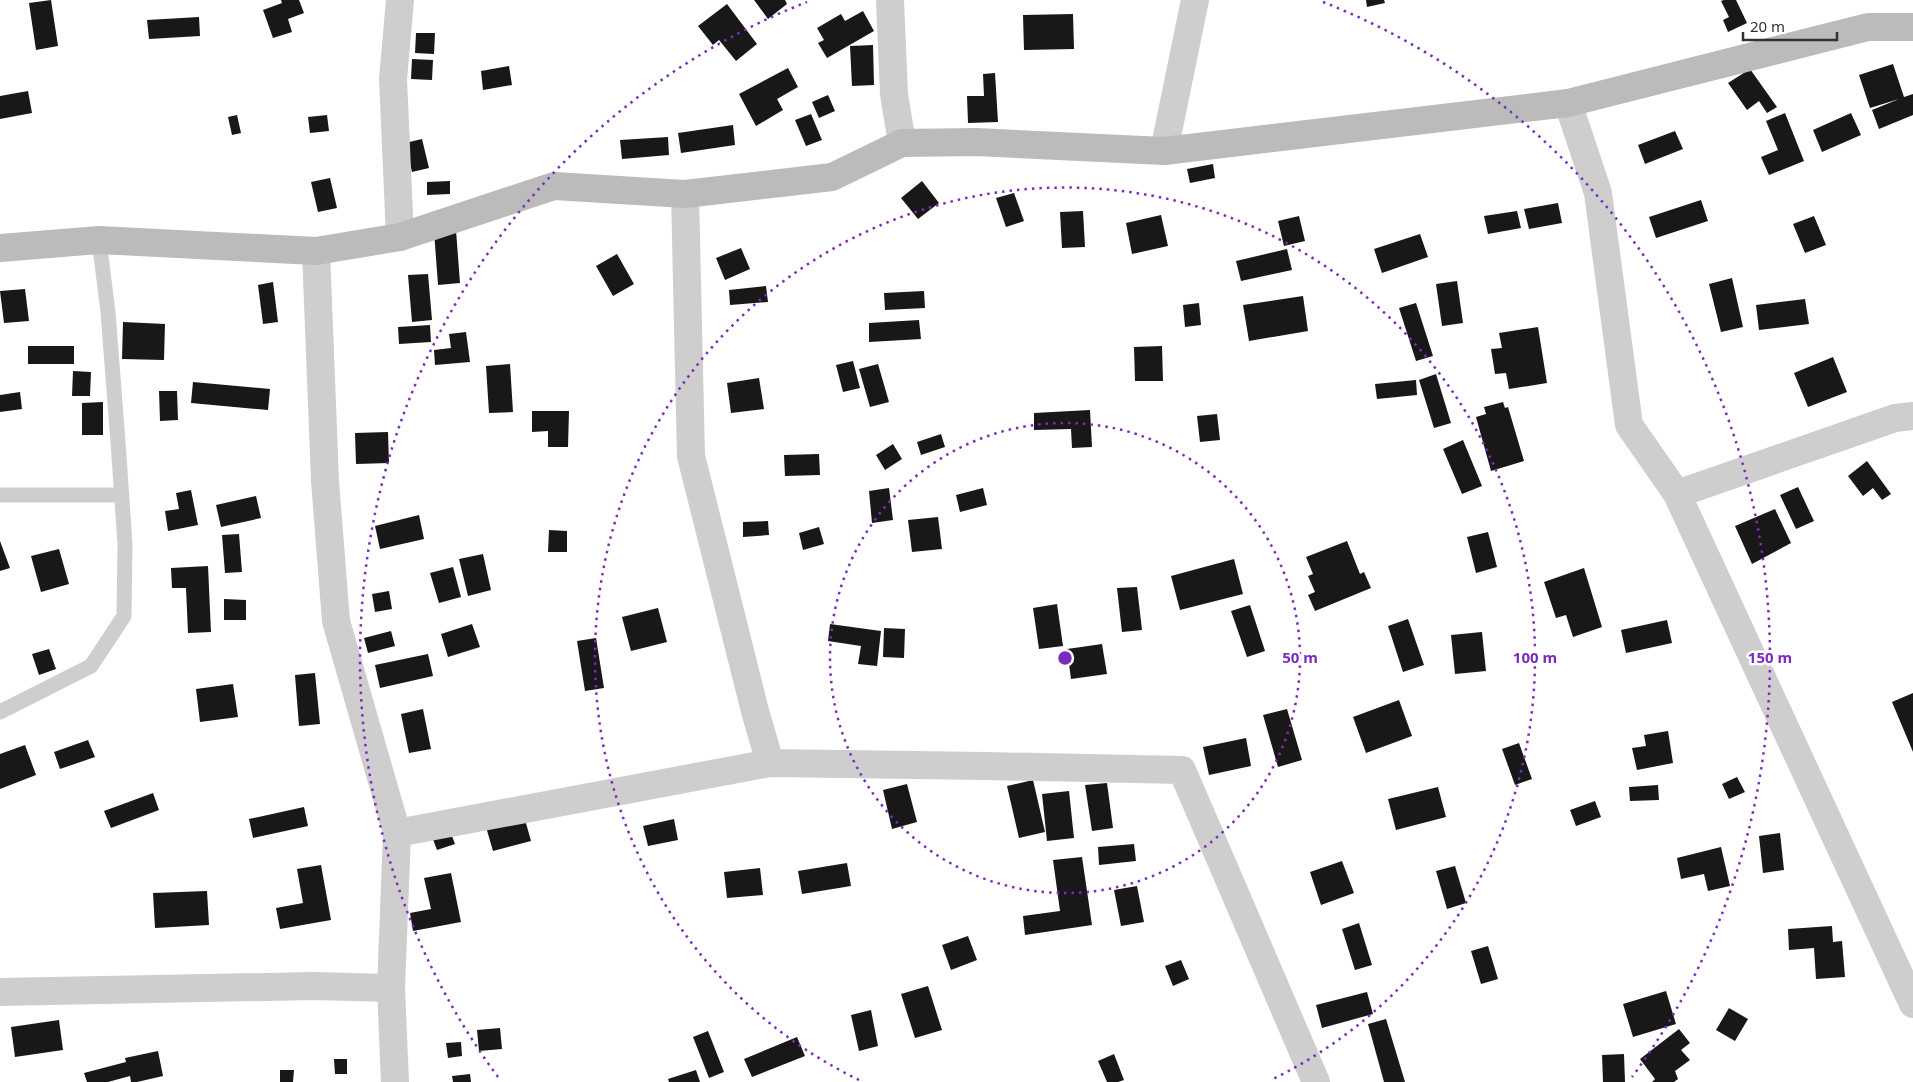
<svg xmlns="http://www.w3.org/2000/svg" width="1913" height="1082" font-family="'Noto Sans',sans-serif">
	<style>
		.building { fill: #181818 }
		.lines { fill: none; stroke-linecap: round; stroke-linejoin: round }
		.lane { stroke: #cecece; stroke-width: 15 }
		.street { stroke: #cecece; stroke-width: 28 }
		.secondary { stroke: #bbb; stroke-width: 28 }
		.ring { fill: none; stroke: #7b2cbf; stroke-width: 2.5; stroke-dasharray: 2.5 5 }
		.centre { fill: #7b2cbf; stroke: #fff; stroke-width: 2.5 }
		.ring-label { font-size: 15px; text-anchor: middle; font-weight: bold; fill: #7b2cbf; stroke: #fff; stroke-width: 5; stroke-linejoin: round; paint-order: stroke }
	</style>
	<rect width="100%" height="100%" fill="#fff"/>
	<!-- building -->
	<path class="building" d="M 51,0 L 58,46 L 36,50 L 29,3 Z
		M 281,0 L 299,0 L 304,13 L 288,19 L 292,32 L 273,38 L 263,10 L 282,3 Z
		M 754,0 L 785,0 L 787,4 L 768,19 Z
		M 1366,0 L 1384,0 L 1385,3 L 1367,7 Z
		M 1724,0 L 1736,0 L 1747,23 L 1728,32 L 1723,20 L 1729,17 L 1721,1 Z
		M 727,4 L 757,44 L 736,61 L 719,40 L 713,45 L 698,26 Z
		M 863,11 L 874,31 L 827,58 L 818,43 L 824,40 L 817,28 L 841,14 L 845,21 Z
		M 1073,14 L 1074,49 L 1024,50 L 1023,15 Z
		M 199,17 L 200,36 L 149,39 L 147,20 Z
		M 416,33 L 435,33 L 434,54 L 415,53 Z
		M 873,45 L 874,85 L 852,86 L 850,46 Z
		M 412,59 L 433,60 L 432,80 L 411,79 Z
		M 1893,64 L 1904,97 L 1913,94 L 1913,115 L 1879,129 L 1872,110 L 1899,99 L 1870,108 L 1859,75 Z
		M 509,66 L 512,85 L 483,90 L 481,71 Z
		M 788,68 L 798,87 L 777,99 L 783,110 L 756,126 L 739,94 Z
		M 1750,69 L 1777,107 L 1767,113 L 1759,101 L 1747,110 L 1728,83 Z
		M 995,73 L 998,122 L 968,123 L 967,96 L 984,96 L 983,74 Z
		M 28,91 L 32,113 L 0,119 L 0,96 Z
		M 828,95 L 835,111 L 819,118 L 812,102 Z
		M 1785,113 L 1804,161 L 1769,175 L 1761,157 L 1778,150 L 1766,121 Z
		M 1851,113 L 1861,135 L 1822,152 L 1813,130 Z
		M 811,114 L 822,140 L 806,146 L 795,120 Z
		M 237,115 L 241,133 L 232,135 L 228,117 Z
		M 327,115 L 329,131 L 310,133 L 308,117 Z
		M 733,125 L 735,145 L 681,153 L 678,133 Z
		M 1675,131 L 1683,149 L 1645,164 L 1638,145 Z
		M 668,137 L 669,155 L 622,159 L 620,140 Z
		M 422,139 L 429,168 L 412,172 L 405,143 Z
		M 1213,164 L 1215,178 L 1190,183 L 1187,169 Z
		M 330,178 L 337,208 L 318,212 L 311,182 Z
		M 450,181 L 450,194 L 427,195 L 427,182 Z
		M 922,181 L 939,203 L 918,219 L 901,198 Z
		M 1014,193 L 1024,221 L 1006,227 L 996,198 Z
		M 1701,200 L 1708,221 L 1656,238 L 1649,217 Z
		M 1558,203 L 1562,223 L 1529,229 L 1524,209 Z
		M 1083,211 L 1085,247 L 1062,248 L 1060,212 Z
		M 1517,211 L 1521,228 L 1488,234 L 1484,216 Z
		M 1161,215 L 1168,246 L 1132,254 L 1126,223 Z
		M 1299,216 L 1305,241 L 1284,246 L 1278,221 Z
		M 1814,216 L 1826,245 L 1805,253 L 1793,224 Z
		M 456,230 L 460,283 L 438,285 L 434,231 Z
		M 1420,234 L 1428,257 L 1382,273 L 1374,249 Z
		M 741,248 L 750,269 L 725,280 L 716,258 Z
		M 1287,249 L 1292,270 L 1241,281 L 1236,261 Z
		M 617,254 L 634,284 L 613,296 L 596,266 Z
		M 428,274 L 432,320 L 412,322 L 408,275 Z
		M 1732,278 L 1743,327 L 1721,332 L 1709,284 Z
		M 1457,281 L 1463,323 L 1442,326 L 1436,284 Z
		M 273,282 L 278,322 L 263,324 L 258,285 Z
		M 766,286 L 768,302 L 730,305 L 729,290 Z
		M 25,289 L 29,321 L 4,323 L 0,291 Z
		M 924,291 L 925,308 L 885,310 L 884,293 Z
		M 1303,296 L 1308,331 L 1249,341 L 1243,305 Z
		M 1805,299 L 1809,324 L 1759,330 L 1756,305 Z
		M 1199,303 L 1201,325 L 1185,327 L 1183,305 Z
		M 1416,303 L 1433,356 L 1416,361 L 1399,308 Z
		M 919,320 L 921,339 L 869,342 L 869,323 Z
		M 123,322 L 165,324 L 164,360 L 122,359 Z
		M 430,325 L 431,342 L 399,344 L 398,327 Z
		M 1538,327 L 1547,383 L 1509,389 L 1506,373 L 1495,374 L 1491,349 L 1502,348 L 1499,333 Z
		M 466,332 L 470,362 L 435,365 L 434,350 L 451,348 L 449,334 Z
		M 28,346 L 74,346 L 74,364 L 28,364 Z
		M 1162,346 L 1163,381 L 1135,381 L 1134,347 Z
		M 1833,357 L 1847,392 L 1808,407 L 1794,373 Z
		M 853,361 L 860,388 L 843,392 L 836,365 Z
		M 510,364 L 513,412 L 489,413 L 486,366 Z
		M 878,364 L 889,402 L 870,407 L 859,369 Z
		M 73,371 L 91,372 L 90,396 L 72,396 Z
		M 1436,374 L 1451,423 L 1434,428 L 1419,380 Z
		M 759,378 L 764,409 L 731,413 L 727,383 Z
		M 1416,380 L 1417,395 L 1377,399 L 1375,384 Z
		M 193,382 L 270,389 L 268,410 L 191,403 Z
		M 159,391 L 177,391 L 178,420 L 160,421 Z
		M 20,392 L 22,409 L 0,412 L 0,395 Z
		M 103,402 L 103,435 L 82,435 L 82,403 Z
		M 1503,402 L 1505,408 L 1508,407 L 1524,461 L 1491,471 L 1476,417 L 1486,414 L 1484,407 Z
		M 1090,410 L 1092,447 L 1072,448 L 1071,429 L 1034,430 L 1034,413 Z
		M 532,411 L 569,411 L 568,447 L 548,447 L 548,431 L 532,432 Z
		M 1217,414 L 1220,440 L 1200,442 L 1197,416 Z
		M 388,432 L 389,463 L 356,464 L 355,433 Z
		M 941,434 L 945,447 L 921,455 L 917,442 Z
		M 1463,440 L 1482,486 L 1462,494 L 1443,449 Z
		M 893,444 L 902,459 L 885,470 L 876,455 Z
		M 819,454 L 820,475 L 785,476 L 784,455 Z
		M 1867,461 L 1891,494 L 1882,500 L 1873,488 L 1863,496 L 1848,476 Z
		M 1798,487 L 1814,521 L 1796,529 L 1780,495 Z
		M 889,488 L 893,520 L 872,523 L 869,491 Z
		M 983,488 L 987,505 L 960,512 L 956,495 Z
		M 191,490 L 198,525 L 168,531 L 165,511 L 179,509 L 176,493 Z
		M 256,496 L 261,518 L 221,527 L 216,505 Z
		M 1775,509 L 1791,543 L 1752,564 L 1735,526 Z
		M 419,515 L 424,539 L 380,549 L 375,526 Z
		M 938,517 L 942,549 L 912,552 L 908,520 Z
		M 768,521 L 769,535 L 743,537 L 743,522 Z
		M 819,527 L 824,544 L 803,550 L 799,533 Z
		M 549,530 L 567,531 L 567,552 L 548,552 Z
		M 1488,532 L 1497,567 L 1476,573 L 1467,537 Z
		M 239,534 L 242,572 L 225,573 L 222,535 Z
		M 0,541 L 10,568 L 0,571 Z
		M 1347,541 L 1360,574 L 1364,572 L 1371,588 L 1315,611 L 1308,595 L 1315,592 L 1308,576 L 1313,574 L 1306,557 Z
		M 59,549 L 69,584 L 41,592 L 31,556 Z
		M 483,554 L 491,590 L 468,596 L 459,559 Z
		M 1234,559 L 1243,594 L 1180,610 L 1171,576 Z
		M 208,566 L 211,632 L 188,633 L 186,588 L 172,588 L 171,568 Z
		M 453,567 L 461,597 L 439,603 L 430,573 Z
		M 1584,568 L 1602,627 L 1573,637 L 1566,615 L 1556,618 L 1544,582 Z
		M 1137,587 L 1142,630 L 1122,632 L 1117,588 Z
		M 389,591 L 392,609 L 375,612 L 372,594 Z
		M 224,599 L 246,600 L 246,620 L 224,620 Z
		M 1057,604 L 1063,646 L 1039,649 L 1033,608 Z
		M 1250,605 L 1265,651 L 1247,657 L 1231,611 Z
		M 658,608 L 667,642 L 631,651 L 622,617 Z
		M 1408,619 L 1424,665 L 1403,672 L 1388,626 Z
		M 1667,620 L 1672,643 L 1626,653 L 1621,630 Z
		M 472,624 L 480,647 L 448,657 L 441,634 Z
		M 830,624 L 881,631 L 877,666 L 858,664 L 861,646 L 828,641 Z
		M 884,628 L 905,629 L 904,658 L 883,657 Z
		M 391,631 L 395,646 L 368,653 L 364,638 Z
		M 1482,632 L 1486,671 L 1455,674 L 1451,635 Z
		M 596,638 L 604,688 L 585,691 L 577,641 Z
		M 1102,644 L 1107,674 L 1071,679 L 1067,649 Z
		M 49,649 L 56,669 L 39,675 L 32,654 Z
		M 428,654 L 433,676 L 380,688 L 375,665 Z
		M 315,673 L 320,724 L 299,726 L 295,675 Z
		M 233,684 L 238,717 L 200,722 L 196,689 Z
		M 1913,693 L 1913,752 L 1892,702 Z
		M 1399,700 L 1412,736 L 1366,753 L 1353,717 Z
		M 423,709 L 431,749 L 409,753 L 401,714 Z
		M 1287,709 L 1302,760 L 1278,767 L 1263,715 Z
		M 1668,731 L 1673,763 L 1637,770 L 1632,748 L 1646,746 L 1644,735 Z
		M 1246,738 L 1251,766 L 1209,775 L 1203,747 Z
		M 88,740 L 95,757 L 60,769 L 54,752 Z
		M 1519,743 L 1532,779 L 1515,785 L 1502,749 Z
		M 25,745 L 36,775 L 0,789 L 0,754 Z
		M 1737,777 L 1745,792 L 1729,799 L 1722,784 Z
		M 1033,780 L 1045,832 L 1019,838 L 1007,786 Z
		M 1107,783 L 1113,828 L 1092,831 L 1085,785 Z
		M 907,784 L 917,822 L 892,829 L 883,790 Z
		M 1658,785 L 1659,800 L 1630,801 L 1629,787 Z
		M 1438,787 L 1446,817 L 1396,830 L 1388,799 Z
		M 1069,791 L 1074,838 L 1047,841 L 1042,794 Z
		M 153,793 L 159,810 L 111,828 L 104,811 Z
		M 1595,801 L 1601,817 L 1576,826 L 1570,810 Z
		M 304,807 L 308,826 L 253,838 L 249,819 Z
		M 524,816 L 531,841 L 493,851 L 486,827 Z
		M 674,819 L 678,840 L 648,846 L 643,826 Z
		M 449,828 L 455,844 L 437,850 L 431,834 Z
		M 1780,833 L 1784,870 L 1763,873 L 1759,836 Z
		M 1134,844 L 1136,861 L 1099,865 L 1098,847 Z
		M 1721,847 L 1730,886 L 1708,891 L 1704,874 L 1681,879 L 1677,858 Z
		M 1082,857 L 1092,925 L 1025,935 L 1023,916 L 1060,911 L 1053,860 Z
		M 1342,861 L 1354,893 L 1321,905 L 1310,872 Z
		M 847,863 L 851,886 L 802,894 L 798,871 Z
		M 321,865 L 331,920 L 280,929 L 276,908 L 303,903 L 297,869 Z
		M 1455,866 L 1466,903 L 1447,909 L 1436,871 Z
		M 760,868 L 763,895 L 727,898 L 724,872 Z
		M 451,873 L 461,922 L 413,931 L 410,913 L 431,909 L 424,878 Z
		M 1137,886 L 1144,922 L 1121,926 L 1114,890 Z
		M 207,891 L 209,925 L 155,928 L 153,893 Z
		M 1359,923 L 1372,965 L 1355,970 L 1342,929 Z
		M 1832,926 L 1833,942 L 1842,941 L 1845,977 L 1816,979 L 1814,948 L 1789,950 L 1788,929 Z
		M 968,936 L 977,960 L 951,970 L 942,945 Z
		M 1488,946 L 1498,979 L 1481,984 L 1471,951 Z
		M 1181,960 L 1189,979 L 1173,986 L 1165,966 Z
		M 928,986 L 942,1030 L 915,1038 L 901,994 Z
		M 1666,991 L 1676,1024 L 1633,1037 L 1623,1004 Z
		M 1367,992 L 1373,1014 L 1322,1028 L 1316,1005 Z
		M 1729,1008 L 1748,1019 L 1735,1041 L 1716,1030 Z
		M 871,1010 L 878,1046 L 859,1051 L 851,1015 Z
		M 1386,1019 L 1405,1082 L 1384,1082 L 1368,1024 Z
		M 59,1020 L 63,1050 L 15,1057 L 11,1027 Z
		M 500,1028 L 502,1049 L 479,1051 L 477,1030 Z
		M 1679,1029 L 1690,1043 L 1681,1050 L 1690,1060 L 1675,1071 L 1678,1079 L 1674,1082 L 1652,1082 L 1655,1079 L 1640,1059 Z
		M 708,1031 L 724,1072 L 709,1078 L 693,1037 Z
		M 797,1037 L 805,1056 L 752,1077 L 744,1059 Z
		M 461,1042 L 462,1056 L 448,1058 L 446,1043 Z
		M 158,1051 L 163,1076 L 137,1082 L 131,1082 L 130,1076 L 108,1082 L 87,1082 L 84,1073 L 126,1062 L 125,1058 Z
		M 1114,1054 L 1124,1080 L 1118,1082 L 1107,1082 L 1098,1061 Z
		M 1624,1054 L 1625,1082 L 1603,1082 L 1602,1055 Z
		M 334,1059 L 347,1059 L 347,1074 L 335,1074 Z
		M 280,1070 L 294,1070 L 293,1082 L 280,1082 Z
		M 696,1070 L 700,1082 L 669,1082 L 668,1079 Z
		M 470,1074 L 471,1082 L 453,1082 L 452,1076 Z"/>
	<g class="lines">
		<!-- lane -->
		<path class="lane" d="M 0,495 L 122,495
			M 0,712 L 91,666 L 124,616 L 125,544 L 118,442 L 108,312 L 99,240"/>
		<!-- street -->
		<path class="street" d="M 400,0 L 393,79 L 400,237
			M 890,0 L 894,94 L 902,143
			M 1568,103 L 1598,193 L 1629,425 L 1677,494 L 1913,1004
			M 1164,151 L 1195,0
			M 685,194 L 691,456 L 755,711 L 770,763
			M 316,251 L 325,481 L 336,621 L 397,833
			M 1677,494 L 1895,418 L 1913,416
			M 0,992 L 313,986 L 391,988
			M 395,1082 L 391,988 L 397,833 L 770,763 L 986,766 L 1182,770 L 1316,1082"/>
		<!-- secondary -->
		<path class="secondary" d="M 0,248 L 99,240 L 316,251 L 400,237 L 554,186 L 685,194 L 832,177 L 902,143 L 976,142 L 1164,151 L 1568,103 L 1868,27 L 1913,27"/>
	</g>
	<!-- distance rings -->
	<g class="ring">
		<circle cx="1065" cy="658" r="235"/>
		<path d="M859 1080A470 470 0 1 1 1271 1080"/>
		<path d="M498 1077A705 705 0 0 1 807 2M1323 2A705 705 0 0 1 1632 1077"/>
	</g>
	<circle cx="1065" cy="658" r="8" class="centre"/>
	<g class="ring-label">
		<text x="1300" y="663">50 m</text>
		<text x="1535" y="663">100 m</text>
		<text x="1770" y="663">150 m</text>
	</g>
	<!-- scale -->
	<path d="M1743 32v8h94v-8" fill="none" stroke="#313131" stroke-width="2.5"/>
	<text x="1750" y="32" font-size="15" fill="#313131" stroke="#ffffff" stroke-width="4" paint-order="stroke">20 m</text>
</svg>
